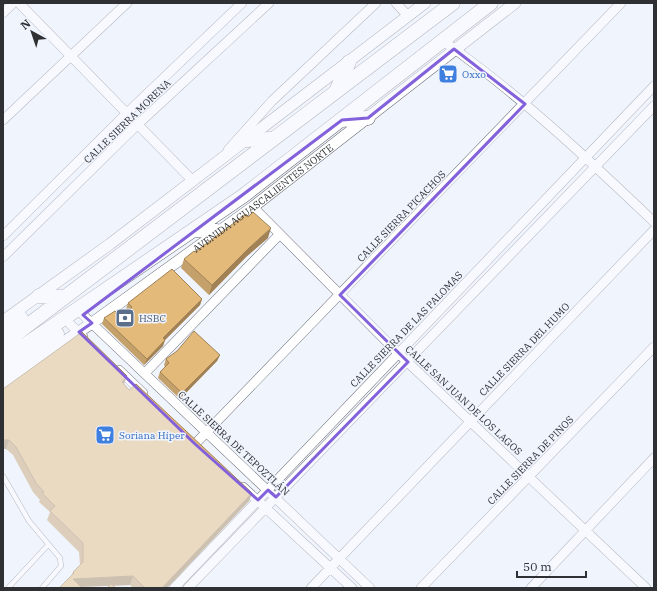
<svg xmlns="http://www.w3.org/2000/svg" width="657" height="591" font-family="'IBM Plex Serif',serif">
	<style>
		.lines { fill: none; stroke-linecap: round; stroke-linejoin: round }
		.service-casing { stroke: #6c6f77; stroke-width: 5.5 }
		.minor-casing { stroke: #6c6f77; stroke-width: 10 }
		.tertiary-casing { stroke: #6c6f77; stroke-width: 12 }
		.primary-casing { stroke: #6c6f77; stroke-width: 15 }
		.service { stroke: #fff; stroke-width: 4.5 }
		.minor { stroke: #fff; stroke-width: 9 }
		.tertiary { stroke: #fff; stroke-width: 11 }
		.primary { stroke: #fff; stroke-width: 14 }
		.wall { fill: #c4a06a }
		.shaded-wall { fill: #a08256 }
		.building { fill: #e4ba7b; stroke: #a08256 }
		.marked { fill: none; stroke: #8261db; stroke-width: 3; stroke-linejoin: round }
		.labels { text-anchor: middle; stroke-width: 3; stroke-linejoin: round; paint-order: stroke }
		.shop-label { font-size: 10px; fill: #366cbe; stroke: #f0f4fd; text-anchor: start }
		.street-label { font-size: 10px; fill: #2e3033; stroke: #f0f4fd }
		.service-label { font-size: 10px; fill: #4e5e75; stroke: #f0f4fd; text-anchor: start }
	</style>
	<rect width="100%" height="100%" fill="#f0f4fd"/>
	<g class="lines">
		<defs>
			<path id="service" d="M 3,476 L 29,521 L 60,558 L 61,566 L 42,588
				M 8,588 L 48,545"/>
			<path id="minor" d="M 19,3 L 192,180
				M 396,3 L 408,16
				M 3,13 L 13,3
				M 443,41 C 519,94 587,158 654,222
				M 3,120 L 127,3
				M 228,150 L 272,101 L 376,3
				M 253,207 L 398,353 L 646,588
				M 3,236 L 127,113 L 242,3
				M 3,257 L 137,125 L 269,3
				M 83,315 L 370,588
				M 70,324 L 83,337
				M 119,370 L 143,393
				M 145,373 L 280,234
				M 195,444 L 621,3
				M 243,487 L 352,588
				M 174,588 L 654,86
				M 188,588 L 654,106
				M 311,588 L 654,230
				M 421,588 L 654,347
				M 531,588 L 654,458"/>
			<g id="tertiary">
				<path d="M 3,321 L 110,244 L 425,3"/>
				<path id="s1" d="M 3,383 L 92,323 L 253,207 L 515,3"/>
			</g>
			<path id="primary" d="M 337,89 L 349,62
				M 342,120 L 368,118
				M 246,140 L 271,139
				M 195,230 L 217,231
				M 39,296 L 64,297
				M 3,332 L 21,318
				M 3,344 L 453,3
				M 3,360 L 243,196 L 491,3
				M 3,373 L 57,334"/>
		</defs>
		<!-- service casing -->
		<use href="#service" class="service-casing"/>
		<!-- minor casing -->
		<use href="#minor" class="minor-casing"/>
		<!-- tertiary casing -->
		<use href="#tertiary" class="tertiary-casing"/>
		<!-- primary casing -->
		<use href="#primary" class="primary-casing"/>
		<!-- service -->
		<use href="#service" class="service"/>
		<!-- minor -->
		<use href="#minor" class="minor"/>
		<!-- tertiary -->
		<use href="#tertiary" class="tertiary"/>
		<!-- primary -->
		<use href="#primary" class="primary"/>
	</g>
	<!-- wall -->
	<path class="wall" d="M 268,238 L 246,257 L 209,295 L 181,268 L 184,259 Z
		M 202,299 L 200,305 L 165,340 L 163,346 L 144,365 L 102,324 L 104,318 L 121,318 L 128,312 L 126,309 L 128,303 Z
		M 220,355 L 217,361 L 180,399 L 158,378 L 160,372 L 165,367 L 164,365 L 166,359 Z
		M 124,384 L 129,390 L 252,493 L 249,501 L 167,588 L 133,588 L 130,585 L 81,587 L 71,576 L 73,572 L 80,565 L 79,552 L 47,520 L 50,512 L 39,502 L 40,500 L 33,492 L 13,455 L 6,449 L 3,449 L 3,389 Z"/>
	<!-- shaded-wall -->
	<path class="shaded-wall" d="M 271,228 L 268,238 L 246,257 L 209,295 L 212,285 L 249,248 Z
		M 202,299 L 200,305 L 161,344 L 163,338 Z
		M 165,340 L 163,346 L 144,365 L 147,359 Z
		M 220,355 L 217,361 L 180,399 L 182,393 Z
		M 127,376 L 124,384 L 122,382 Z
		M 3,440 L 9,440 L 6,449 L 3,449 Z
		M 252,493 L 249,501 L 167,588 L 162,588 Z
		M 133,576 L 130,585 L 69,587 L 73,579 Z"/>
	<!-- building -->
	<path class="building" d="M 253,212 L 271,228 L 249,248 L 212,285 L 184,259 L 194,251 L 195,252 L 246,214 L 248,217 Z
		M 172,269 L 202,299 L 163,338 L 165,340 L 147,359 L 104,318 L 115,311 L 121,318 L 132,307 L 128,303 Z
		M 194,331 L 220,355 L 182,393 L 160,372 L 169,363 L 166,359 L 177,351 Z
		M 82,332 L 127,376 L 122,382 L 129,390 L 136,384 L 252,493 L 162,588 L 145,588 L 133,576 L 73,579 L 82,588 L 59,588 L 74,573 L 73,572 L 83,562 L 83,543 L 50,511 L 55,506 L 42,493 L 44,492 L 36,483 L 16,447 L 9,440 L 3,440 L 3,389 Z
		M 111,584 L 116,588 L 107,588 Z"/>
	<!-- marked area -->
	<path d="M0 0H657V591H0ZM 454,49 L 525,104 L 340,295 L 408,362 L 276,497 L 268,490 L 258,500 L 195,444 L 79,332 L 92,323 L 83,315 L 342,120 L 368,118 Z" fill="#f0f4fd" fill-opacity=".55" fill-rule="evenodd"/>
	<path class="marked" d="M 454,49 L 525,104 L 340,295 L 408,362 L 276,497 L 268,490 L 258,500 L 195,444 L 79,332 L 92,323 L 83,315 L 342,120 L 368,118 Z"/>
	<!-- icons -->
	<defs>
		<symbol id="supermarket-square" viewBox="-11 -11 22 22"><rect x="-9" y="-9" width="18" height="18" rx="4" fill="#3f7fe0" stroke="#f0f4fd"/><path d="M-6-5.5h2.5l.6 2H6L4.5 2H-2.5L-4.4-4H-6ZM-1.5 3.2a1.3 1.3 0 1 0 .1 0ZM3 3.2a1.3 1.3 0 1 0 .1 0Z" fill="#fff"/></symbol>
		<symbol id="bank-square" viewBox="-11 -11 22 22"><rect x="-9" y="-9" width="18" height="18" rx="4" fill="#5c6f8a" stroke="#f0f4fd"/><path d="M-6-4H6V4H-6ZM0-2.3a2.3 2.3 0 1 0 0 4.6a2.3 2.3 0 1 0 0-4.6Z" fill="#fff"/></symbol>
	</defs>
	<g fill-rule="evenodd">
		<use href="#supermarket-square" x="437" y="63" width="22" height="22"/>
		<use href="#bank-square" x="114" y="307" width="22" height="22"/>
		<use href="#supermarket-square" x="94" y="424" width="22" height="22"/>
	</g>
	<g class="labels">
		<!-- shop labels -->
		<g class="shop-label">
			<text x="462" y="78">Oxxo</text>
			<text x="119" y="439">Soriana Híper</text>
		</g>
		<!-- street labels -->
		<g class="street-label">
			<text transform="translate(127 121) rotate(-44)" y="4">CALLE SIERRA MORENA</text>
			<text dy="4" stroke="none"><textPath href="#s1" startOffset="319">AVENIDA AGUASCALIENTES NORTE</textPath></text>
			<text transform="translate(401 216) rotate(-46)" y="4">CALLE SIERRA PICACHOS</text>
			<text transform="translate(406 329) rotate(-46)" y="4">CALLE SIERRA DE LAS PALOMAS</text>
			<text transform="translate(524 349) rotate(-46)" y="4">CALLE SIERRA DEL HUMO</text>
			<text transform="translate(464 400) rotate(43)" y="4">CALLE SAN JUAN DE LOS LAGOS</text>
			<text transform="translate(234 443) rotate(43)" y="4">CALLE SIERRA DE TEPOZTLÁN</text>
			<text transform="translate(530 460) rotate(-46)" y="4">CALLE SIERRA DE PINOS</text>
		</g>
		<!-- service labels -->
		<g class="service-label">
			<text x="139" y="322">HSBC</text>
		</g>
	</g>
	<!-- border -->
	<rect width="657" height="591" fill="none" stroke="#2e3033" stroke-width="8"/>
	<!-- north arrow -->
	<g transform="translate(32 32) rotate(320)" stroke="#f0f4fd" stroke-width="3" paint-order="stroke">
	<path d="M0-3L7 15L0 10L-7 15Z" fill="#2e3033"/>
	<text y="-6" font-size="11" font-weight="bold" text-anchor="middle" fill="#2e3033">N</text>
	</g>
	<!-- scale -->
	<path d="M517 571v6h69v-6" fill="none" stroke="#2e3033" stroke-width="2"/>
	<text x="523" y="571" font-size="12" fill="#2e3033" stroke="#f0f4fd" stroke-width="3" paint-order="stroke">50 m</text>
</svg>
